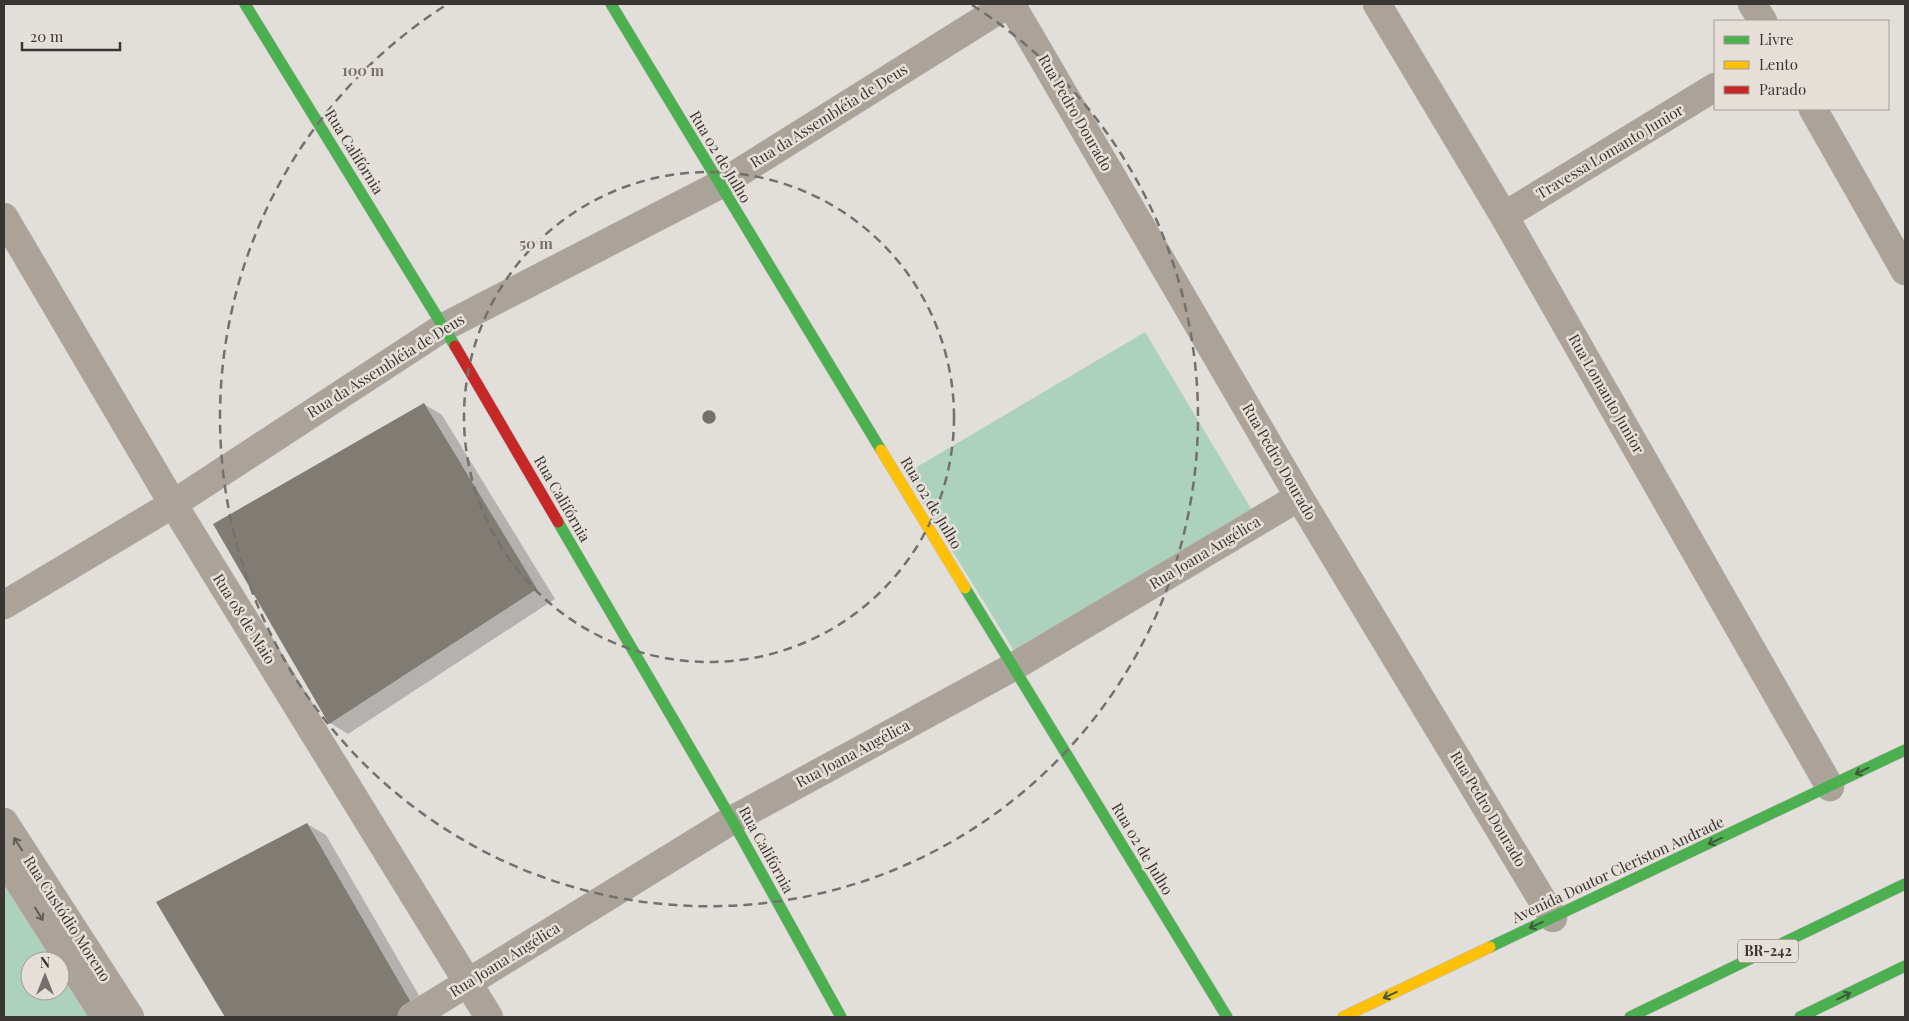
<svg xmlns="http://www.w3.org/2000/svg" width="1909" height="1021" font-family="'Playfair Display',serif">
	<style>
		.green { fill: #acd2be; fill-rule: evenodd }
		.shadow { fill: #0003 }
		.building { fill: #807b73 }
		.lines { fill: none; stroke-linecap: round; stroke-linejoin: round }
		.street-casing { stroke: #bfbdba; stroke-width: 29 }
		.fast-casing { stroke: #bfbdba; stroke-width: 12 }
		.slow-casing { stroke: #bfbdba; stroke-width: 12 }
		.jam-casing { stroke: #bfbdba; stroke-width: 12 }
		.street { stroke: #aba399; stroke-width: 28 }
		.fast { stroke: #4caf50; stroke-width: 11 }
		.slow { stroke: #ffc107; stroke-width: 11 }
		.jam { stroke: #c62828; stroke-width: 11 }
		.oneway { stroke: #3e5a3b }
		.oneway2 { stroke: #605c56 }
		.ring { fill: none; stroke: #74706d; stroke-width: 2.5; stroke-dasharray: 9 6 }
		.labels { text-anchor: middle; stroke-width: 5; stroke-linejoin: round; paint-order: stroke }
		.shield { fill: #e5dfd8; stroke: #6c6864; stroke-width: 1 }
		.shield-label { font-size: 14px; font-weight: bold; fill: #383532 }
		.street-label { font-size: 15px; fill: #383532; stroke: #e5dfd8 }
		.centre { fill: #74706d; stroke: #e5dfd8; stroke-width: 2.5 }
		.ring-label { font-size: 15px; text-anchor: middle; font-weight: bold; fill: #74706d; stroke: #e5dfd8; stroke-width: 5; stroke-linejoin: round; paint-order: stroke }
	</style>
	<rect width="100%" height="100%" fill="#e2dfdb"/>
	<!-- green -->
	<path class="green" d="M 1145,332 L 1253,512 L 1016,654 L 905,474 Z
		M 4,859 L 103,1017 L 4,1017 ZM 30,961 L 60,961 L 60,991 L 30,991 Z"/>
	<!-- shadow -->
	<path class="shadow" d="M 424,404 L 442,415 L 555,599 L 348,734 L 330,723 Z
		M 307,824 L 326,835 L 431,1016 L 429,1017 L 227,1017 L 158,903 Z"/>
	<!-- building -->
	<path class="building" d="M 424,403 L 537,589 L 329,724 L 213,524 Z
		M 307,823 L 413,1006 L 396,1017 L 225,1017 L 156,902 Z"/>
	<g class="lines">
		<defs>
			<path id="street" d="M 1011,4 L 1299,497 L 1553,918
				M 1377,4 L 1504,216 L 1830,787
				M 1752,4 L 1763,21
				M 1813,109 L 1905,271
				M 1504,216 L 1715,87
				M 4,217 L 173,504 L 489,1017
				M 4,605 L 173,504 L 444,327 L 719,185 L 1008,4
				M 4,822 L 130,1017
				M 4,858 L 105,1017
				M 412,1017 L 732,820 L 1013,667 L 1299,497"/>
			<path id="fast" d="M 245,4 L 455,346
				M 611,4 L 881,450
				M 558,522 L 732,820 L 841,1017
				M 965,588 L 1227,1017
				M 1490,947 L 1905,750
				M 1630,1017 L 1905,884
				M 1800,1017 L 1905,966"/>
			<path id="slow" d="M 881,450 L 965,588
				M 1343,1017 L 1490,947"/>
			<path id="jam" d="M 455,346 L 558,522"/>
		</defs>
		<!-- street casing -->
		<use href="#street" class="street-casing"/>
		<!-- fast casing -->
		<use href="#fast" class="fast-casing"/>
		<!-- slow casing -->
		<use href="#slow" class="slow-casing"/>
		<!-- jam casing -->
		<use href="#jam" class="jam-casing"/>
		<!-- street -->
		<use href="#street" class="street"/>
		<!-- fast -->
		<use href="#fast" class="fast"/>
		<!-- slow -->
		<use href="#slow" class="slow"/>
		<!-- jam -->
		<use href="#jam" class="jam"/>
	</g>
	<!-- one-way arrows -->
	<defs><path id="oneway-shaft" d="M-6 0H5M1.5-3L5.5 0L1.5 3" fill="none" stroke-width="1.6" stroke-linecap="round" stroke-linejoin="round" transform="scale(1.25)"/></defs>
	<g class="oneway">
		<use href="#oneway-shaft" transform="translate(1862 771) rotate(154)"/>
		<use href="#oneway-shaft" transform="translate(1715 841) rotate(155)"/>
		<use href="#oneway-shaft" transform="translate(1536 925) rotate(155)"/>
		<use href="#oneway-shaft" transform="translate(1390 995) rotate(155)"/>
		<use href="#oneway-shaft" transform="translate(1844 996) rotate(-26)"/>
	</g>
	<g class="oneway2">
		<use href="#oneway-shaft" transform="translate(18 844) rotate(-123)"/>
		<use href="#oneway-shaft" transform="translate(39 914) rotate(58)"/>
	</g>
	<!-- distance rings -->
	<g class="ring">
		<circle cx="709" cy="417" r="245"/>
		<path d="M972 5A489 489 0 1 1 446 5"/>
	</g>
	<g class="labels">
		<!-- shield labels -->
		<rect class="shield" x="1738" y="939.5" width="60" height="23" rx="4"/>
		<g class="shield-label">
			<text x="1768" y="956">BR-242</text>
		</g>
		<!-- street labels -->
		<g class="street-label">
			<text transform="translate(1075 113) rotate(60)" y="5">Rua Pedro Dourado</text>
			<text transform="translate(829 116) rotate(-32)" y="5">Rua da Assembléia de Deus</text>
			<text transform="translate(354 152) rotate(58)" y="5">Rua Califórnia</text>
			<text transform="translate(1610 152) rotate(-31)" y="5">Travessa Lomanto Junior</text>
			<text transform="translate(720 157) rotate(59)" y="5">Rua 02 de Julho</text>
			<text transform="translate(386 366) rotate(-32)" y="5">Rua da Assembléia de Deus</text>
			<text transform="translate(1606 394) rotate(60)" y="5">Rua Lomanto Junior</text>
			<text transform="translate(1279 462) rotate(60)" y="5">Rua Pedro Dourado</text>
			<text transform="translate(562 499) rotate(60)" y="5">Rua Califórnia</text>
			<text transform="translate(931 503) rotate(59)" y="5">Rua 02 de Julho</text>
			<text transform="translate(1205 553) rotate(-31)" y="5">Rua Joana Angélica</text>
			<text transform="translate(244 619) rotate(58)" y="5">Rua 08 de Maio</text>
			<text transform="translate(853 754) rotate(-28)" y="5">Rua Joana Angélica</text>
			<text transform="translate(1488 809) rotate(59)" y="5">Rua Pedro Dourado</text>
			<text transform="translate(1142 849) rotate(59)" y="5">Rua 02 de Julho</text>
			<text transform="translate(766 850) rotate(61)" y="5">Rua Califórnia</text>
			<text transform="translate(1618 870) rotate(-25)" y="5">Avenida Doutor Cleriston Andrade</text>
			<text transform="translate(67 919) rotate(57)" y="5">Rua Custódio Moreno</text>
			<text transform="translate(505 960) rotate(-32)" y="5">Rua Joana Angélica</text>
		</g>
	</g>
	<circle cx="709" cy="417" r="8" class="centre"/>
	<g class="ring-label">
		<text x="363" y="76">100 m</text>
		<text x="536" y="249">50 m</text>
	</g>
	<!-- border -->
	<rect width="1909" height="1021" fill="none" stroke="#383532" stroke-width="10"/>
	<!-- legend -->
	<rect x="1714" y="20" width="175" height="90" fill="#e5dfd8" stroke="#a09b96"/>
	<rect x="1724" y="36" width="25" height="8" fill="#4caf50" stroke="#a09b96"/>
	<text x="1759" y="45" font-size="15" fill="#383532">Livre</text>
	<rect x="1724" y="61" width="25" height="8" fill="#ffc107" stroke="#a09b96"/>
	<text x="1759" y="70" font-size="15" fill="#383532">Lento</text>
	<rect x="1724" y="86" width="25" height="8" fill="#c62828" stroke="#a09b96"/>
	<text x="1759" y="95" font-size="15" fill="#383532">Parado</text>
	<!-- north arrow -->
	<g transform="translate(45 976)"><circle r="24" fill="#e5dfd8" stroke="#a09b96"/>
	<path d="M0-4L9 19L0 12L-9 19Z" fill="#74706d"/>
	<text y="-8" font-size="14" font-weight="bold" text-anchor="middle" fill="#383532">N</text>
	</g>
	<!-- scale -->
	<path d="M22 42v8h98v-8" fill="none" stroke="#383532" stroke-width="2.5"/>
	<text x="30" y="42" font-size="15" fill="#383532" stroke="#e5dfd8" stroke-width="4" paint-order="stroke">20 m</text>
</svg>
